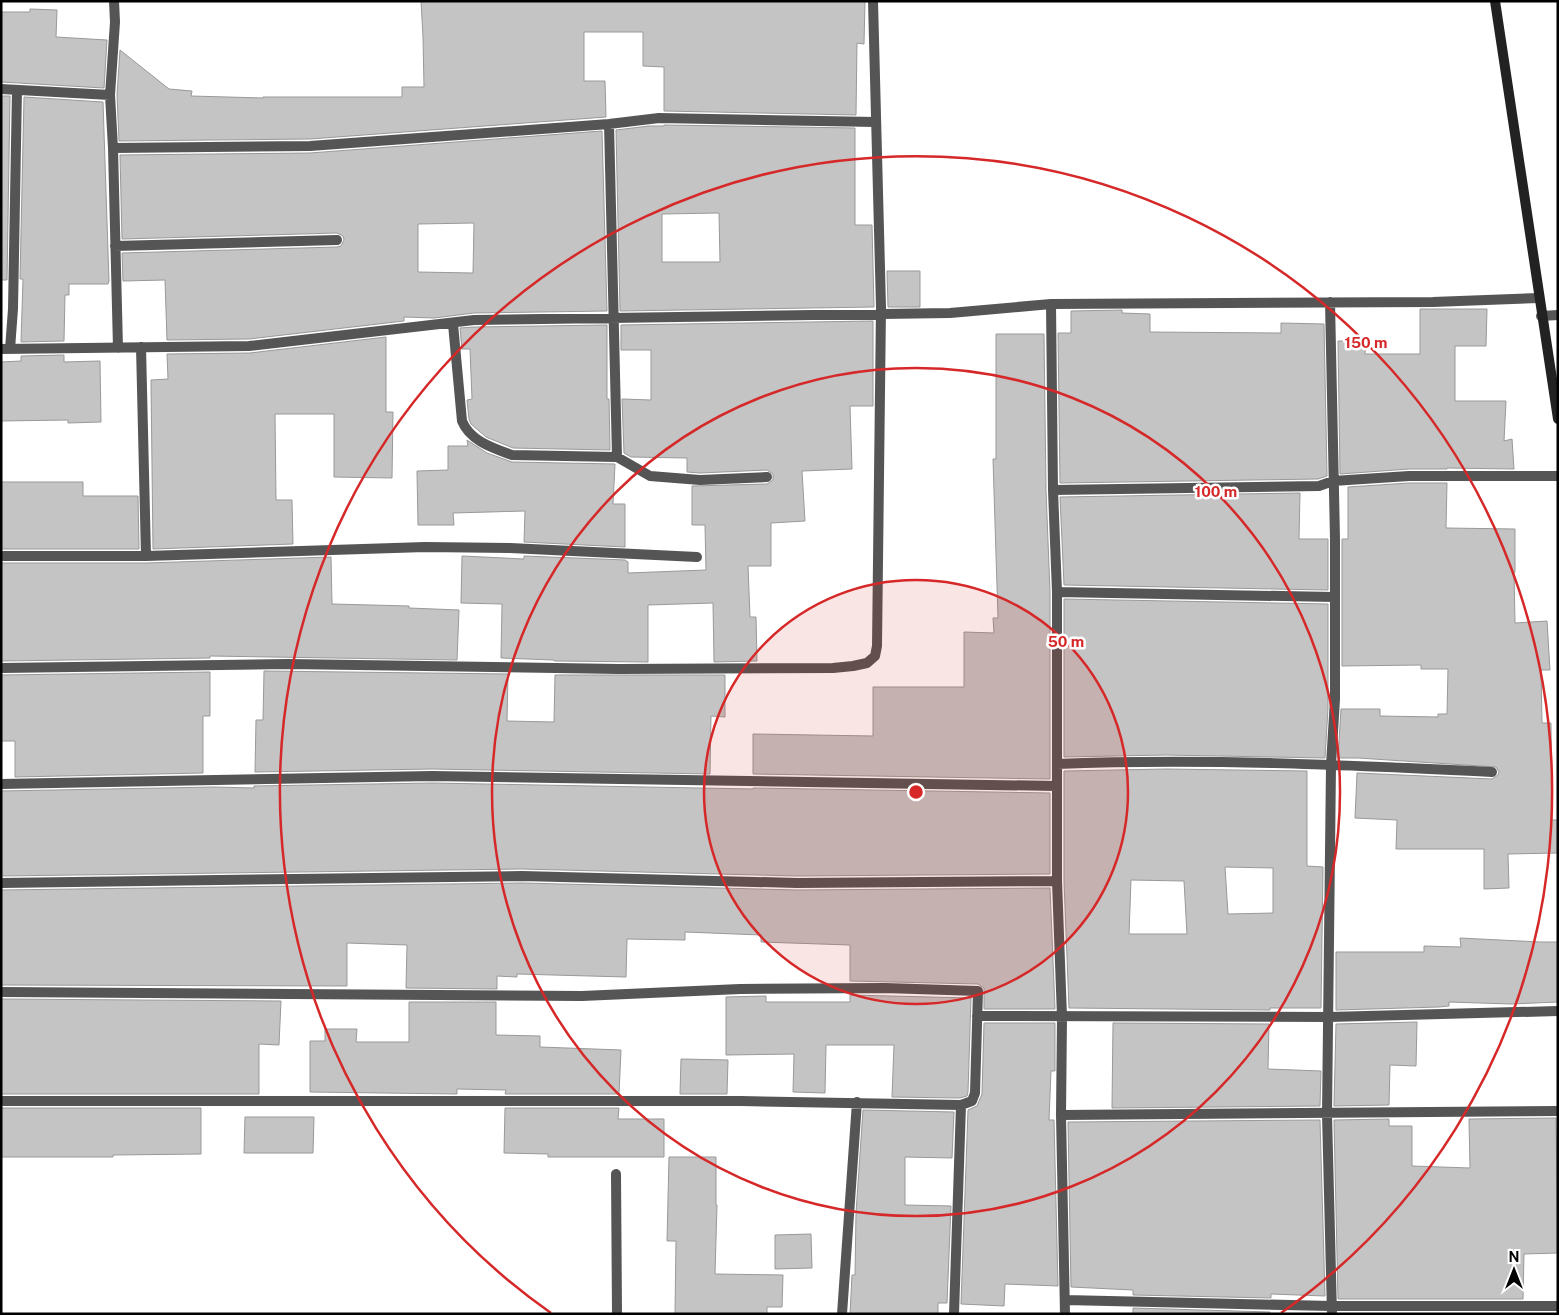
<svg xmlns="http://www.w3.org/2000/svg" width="1559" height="1315" font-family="'Public Sans',sans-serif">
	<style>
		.building { fill: #c4c4c4; stroke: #999; fill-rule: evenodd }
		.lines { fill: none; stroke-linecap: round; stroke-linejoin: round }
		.street { stroke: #555; stroke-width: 10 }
		.secondary { stroke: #222; stroke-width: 10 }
		.ring { fill: none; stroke: #d62828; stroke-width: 2.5 }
		.centre { fill: #d62828; stroke: #fff; stroke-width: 2.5 }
		.ring-label { font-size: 15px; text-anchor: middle; font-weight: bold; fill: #d62828; stroke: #fff; stroke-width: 5; stroke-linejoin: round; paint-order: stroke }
	</style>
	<rect width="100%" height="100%" fill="#fff"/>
	<!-- building -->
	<path class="building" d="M 421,1 L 865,1 L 864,44 L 857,43 L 856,115 L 664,111 L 664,67 L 643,66 L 643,32 L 584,32 L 584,81 L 605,81 L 606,117 L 310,139 L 119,141 L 117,95 L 120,50 L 169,89 L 192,91 L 191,96 L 263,98 L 263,97 L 402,97 L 402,87 L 424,87 L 423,37 Z
		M 30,9 L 57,10 L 56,37 L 107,40 L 104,88 L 1,82 L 1,12 L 30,12 Z
		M 1,96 L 10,96 L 7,280 L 1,280 Z
		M 24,97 L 103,102 L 109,281 L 108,284 L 69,284 L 69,295 L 65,295 L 64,341 L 21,342 L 23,279 L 20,279 Z
		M 664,125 L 855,128 L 855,225 L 872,225 L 874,307 L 620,311 L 616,130 L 649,126 L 664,126 ZM 719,213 L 720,262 L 662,262 L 662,214 Z
		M 602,131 L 607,311 L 474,313 L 434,318 L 404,317 L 404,321 L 249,339 L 167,340 L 165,280 L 123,281 L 122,253 L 337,247 L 341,246 L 344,240 L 343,236 L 337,233 L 122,239 L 120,155 L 310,153 ZM 474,223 L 473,273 L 418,272 L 418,224 Z
		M 887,271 L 920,271 L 920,307 L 888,307 Z
		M 1420,309 L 1487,309 L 1486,346 L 1455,346 L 1455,401 L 1506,401 L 1504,441 L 1512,439 L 1514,469 L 1447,468 L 1447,469 L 1409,469 L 1340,474 L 1338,341 L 1366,341 L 1365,354 L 1420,354 Z
		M 1122,310 L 1122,313 L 1150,314 L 1150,332 L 1281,333 L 1281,323 L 1324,324 L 1327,476 L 1318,479 L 1060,483 L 1058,333 L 1071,333 L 1071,311 Z
		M 873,321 L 873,406 L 850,406 L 852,469 L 802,471 L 805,521 L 771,523 L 771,566 L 748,566 L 750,617 L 756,617 L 757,661 L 714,662 L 713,603 L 648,605 L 648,662 L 555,661 L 553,660 L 501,658 L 502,604 L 461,603 L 462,556 L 524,559 L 524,556 L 625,560 L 628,562 L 628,573 L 706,570 L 705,525 L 692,525 L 692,486 L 767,484 L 773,480 L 773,474 L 767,470 L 700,473 L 687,472 L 687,458 L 631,457 L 624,453 L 622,399 L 651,400 L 651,350 L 621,350 L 621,325 Z
		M 607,325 L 607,399 L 609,399 L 610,450 L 513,448 L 486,437 L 471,424 L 469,419 L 467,400 L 472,399 L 470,349 L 462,349 L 460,328 L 474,327 Z
		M 996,334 L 1044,334 L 1046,490 L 1050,592 L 1050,779 L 753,774 L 753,734 L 873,736 L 873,687 L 964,687 L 964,632 L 994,633 L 993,618 L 998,618 L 993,459 L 996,459 Z
		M 386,337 L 386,412 L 393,412 L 392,478 L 334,477 L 334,414 L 275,414 L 276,500 L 292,500 L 293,544 L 153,549 L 151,380 L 168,379 L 167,354 L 250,353 Z
		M 64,355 L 64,362 L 100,361 L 101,422 L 68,423 L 68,420 L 1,421 L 1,362 L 21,361 L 21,356 Z
		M 467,440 L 487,453 L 512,462 L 615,464 L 613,504 L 625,504 L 625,547 L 524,542 L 525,511 L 453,513 L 454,525 L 418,525 L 417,471 L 448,470 L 448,446 L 468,446 Z
		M 1,482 L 83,482 L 83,496 L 138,496 L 139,549 L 1,549 Z
		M 1409,483 L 1447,483 L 1446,528 L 1515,529 L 1515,572 L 1514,572 L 1515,623 L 1547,621 L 1550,670 L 1541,670 L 1542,723 L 1551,723 L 1552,820 L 1558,820 L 1558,853 L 1508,854 L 1509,888 L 1484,889 L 1484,849 L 1396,849 L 1397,820 L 1355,818 L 1357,773 L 1492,779 L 1498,775 L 1499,772 L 1496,767 L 1358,758 L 1338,758 L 1341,709 L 1380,709 L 1380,716 L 1438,717 L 1438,714 L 1447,714 L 1448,669 L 1421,669 L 1421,665 L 1342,666 L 1342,539 L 1348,539 L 1348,487 Z
		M 1300,493 L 1299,539 L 1328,539 L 1328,590 L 1064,585 L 1060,497 Z
		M 331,557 L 332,604 L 409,606 L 409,608 L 459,610 L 457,660 L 210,656 L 210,658 L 1,661 L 1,563 L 146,563 Z
		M 1064,599 L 1328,604 L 1328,708 L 1325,758 L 1166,755 L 1064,757 Z
		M 264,671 L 508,674 L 507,721 L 554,722 L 555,675 L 725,675 L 725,717 L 711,716 L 710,774 L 432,769 L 255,772 L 256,720 L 263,720 Z
		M 210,672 L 210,716 L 203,716 L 203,773 L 15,777 L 15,741 L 1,741 L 1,675 Z
		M 1166,769 L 1307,771 L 1307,866 L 1323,867 L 1321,1008 L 1270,1008 L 1270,1010 L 1069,1008 L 1064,881 L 1064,771 ZM 1225,867 L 1273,868 L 1273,913 L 1228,914 ZM 1131,880 L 1184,881 L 1187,934 L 1129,934 Z
		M 432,783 L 753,789 L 753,788 L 1050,793 L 1050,874 L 797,876 L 522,869 L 1,876 L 1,791 L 214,787 L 254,788 L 254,786 Z
		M 522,883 L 797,890 L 1050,888 L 1055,1009 L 984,1009 L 984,988 L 978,984 L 850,981 L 850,945 L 761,942 L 761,935 L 685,932 L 685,940 L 627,939 L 626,977 L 517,974 L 517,977 L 497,976 L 497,989 L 406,988 L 407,945 L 347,943 L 347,986 L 1,985 L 1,890 Z
		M 1460,938 L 1540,942 L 1558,942 L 1558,1002 L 1511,1004 L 1449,1002 L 1449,1006 L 1439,1007 L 1336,1010 L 1336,952 L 1424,952 L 1424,946 L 1461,947 Z
		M 850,995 L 971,998 L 968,1092 L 967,1096 L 960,1098 L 892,1097 L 894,1045 L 826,1045 L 825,1093 L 793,1092 L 794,1054 L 726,1055 L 726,997 L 766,996 L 766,1002 L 850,1002 Z
		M 1,999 L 281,1001 L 279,1045 L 259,1044 L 259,1094 L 1,1094 Z
		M 409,1002 L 496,1002 L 496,1035 L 540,1036 L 540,1047 L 621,1050 L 619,1094 L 505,1094 L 506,1090 L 457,1089 L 457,1094 L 310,1092 L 310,1041 L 325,1041 L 325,1029 L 357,1029 L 356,1042 L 409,1042 Z
		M 1417,1022 L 1416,1066 L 1390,1065 L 1389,1105 L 1334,1106 L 1336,1024 Z
		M 984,1023 L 1055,1023 L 1055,1071 L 1051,1071 L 1049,1120 L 1054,1120 L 1058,1286 L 1005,1284 L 1004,1306 L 961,1304 L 968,1110 L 977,1106 L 982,1094 Z
		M 1113,1023 L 1269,1024 L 1268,1069 L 1321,1071 L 1320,1106 L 1112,1108 Z
		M 681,1059 L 728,1060 L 727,1094 L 680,1094 Z
		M 1,1108 L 201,1108 L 201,1154 L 113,1155 L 113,1157 L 1,1157 Z
		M 505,1108 L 619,1108 L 618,1119 L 664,1119 L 664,1157 L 548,1157 L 548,1154 L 504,1153 Z
		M 863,1110 L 954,1112 L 952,1158 L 905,1157 L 905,1205 L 951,1206 L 947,1303 L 938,1303 L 938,1314 L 850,1314 L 852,1275 L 855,1275 L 856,1213 Z
		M 245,1117 L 314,1117 L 313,1153 L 244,1153 Z
		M 1556,1118 L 1558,1253 L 1524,1254 L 1523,1299 L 1338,1299 L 1334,1120 L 1389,1119 L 1389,1126 L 1412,1126 L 1412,1166 L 1470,1168 L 1469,1119 Z
		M 1320,1120 L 1325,1296 L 1271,1294 L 1271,1298 L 1133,1295 L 1133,1290 L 1071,1287 L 1068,1122 Z
		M 669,1157 L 716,1157 L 716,1205 L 717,1205 L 715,1274 L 783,1275 L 782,1307 L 767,1307 L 767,1314 L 675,1314 L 676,1241 L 667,1241 Z
		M 811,1234 L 812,1268 L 775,1269 L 775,1235 Z
		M 1133,1308 L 1270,1312 L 1270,1314 L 1133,1314 Z"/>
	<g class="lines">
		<!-- street -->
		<path class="street" d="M 114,1 L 115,22 L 110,95 L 113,148 L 118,348
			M 1,89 L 110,95
			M 609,124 L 617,457
			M 113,148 L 310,146 L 609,124 L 659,118 L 876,122
			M 115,246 L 337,240
			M 1330,302 L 1335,539 L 1335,699 L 1331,765 L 1327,1114 L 1332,1314
			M 1051,304 L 1053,490 L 1057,592 L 1057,881 L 1062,1017 L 1061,1115 L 1065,1314
			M 1541,316 L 1558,315
			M 453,324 L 462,421 C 470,441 493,448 512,455 L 617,457 L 650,476 L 700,480 L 767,477
			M 141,347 L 146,556
			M 1,349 L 249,346 L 474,320 L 950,313 L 1051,304 L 1433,302 L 1539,298
			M 10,349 L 13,309 L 17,90
			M 1053,490 L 1319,486 L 1333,481 L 1409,476 L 1558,476
			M 1,556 L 146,556 L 425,547 L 510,548 L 697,557
			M 1057,592 L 1334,597
			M 1,668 L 288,664 L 619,669 L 833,668 L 853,666 L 867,663 L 875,656 L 877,646 L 881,307 L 873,1
			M 1057,764 C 1202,758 1347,765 1492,772
			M 1,784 L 432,776 L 1057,786
			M 1,883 L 522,876 L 797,883 L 1057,881
			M 1,992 L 582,996 L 740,989 L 885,988 L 978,991 L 975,1093 L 972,1101 L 961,1105 L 954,1314
			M 977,1016 L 1329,1017 L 1558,1011
			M 1,1101 L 741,1101 L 961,1105
			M 1061,1115 L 1558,1111
			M 616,1174 L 617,1314
			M 1065,1300 L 1331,1306 L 1558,1306
			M 842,1314 L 857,1102"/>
		<!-- secondary -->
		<path class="secondary" d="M 1495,1 L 1558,419"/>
	</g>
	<!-- distance rings -->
	<circle cx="916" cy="792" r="212" fill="#d62828" fill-opacity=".12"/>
	<g class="ring">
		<circle cx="916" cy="792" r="212"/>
		<circle cx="916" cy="792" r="424"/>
		<path d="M551 1313A636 636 0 1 1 1281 1313"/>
	</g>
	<circle cx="916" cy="792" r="8" class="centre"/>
	<g class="ring-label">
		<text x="1366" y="348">150 m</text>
		<text x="1216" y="497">100 m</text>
		<text x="1066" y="647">50 m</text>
	</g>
	<!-- border -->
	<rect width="1559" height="1315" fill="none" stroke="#000000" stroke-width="5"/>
	<!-- north arrow -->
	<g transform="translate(1514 1270)" stroke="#ffffff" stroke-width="4" paint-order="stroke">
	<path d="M0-4L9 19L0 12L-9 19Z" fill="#000000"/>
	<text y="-8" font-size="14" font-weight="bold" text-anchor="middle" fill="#000000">N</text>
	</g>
</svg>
